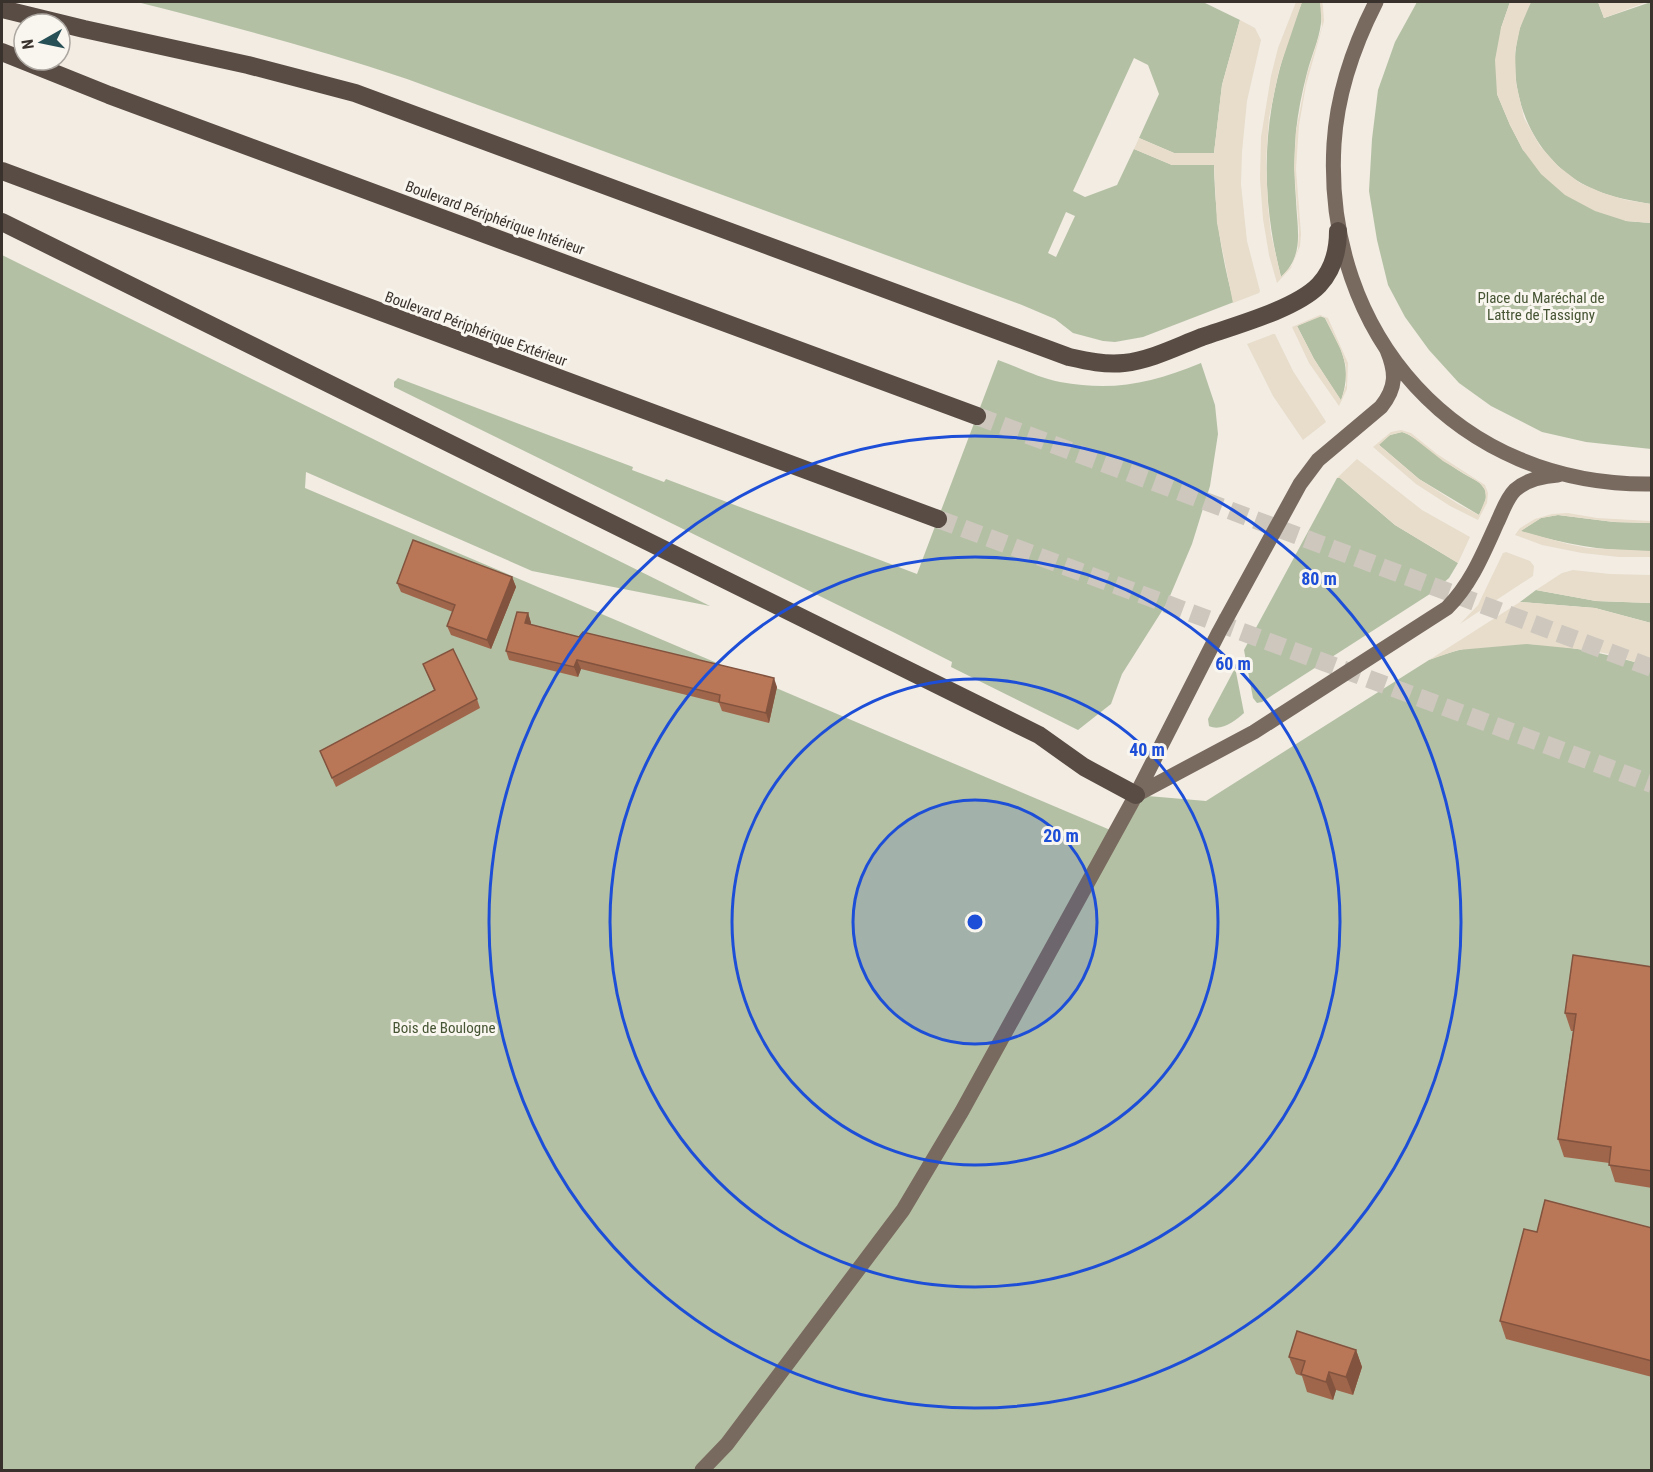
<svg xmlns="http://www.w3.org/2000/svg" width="1653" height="1472" font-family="'Roboto Condensed',sans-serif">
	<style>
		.green { fill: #b4c0a4; fill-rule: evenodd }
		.plaza { fill: #e8ddcb; fill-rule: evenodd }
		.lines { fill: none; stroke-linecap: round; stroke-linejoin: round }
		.highway-tunnel { stroke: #cdc7be; stroke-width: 18; stroke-dasharray: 18 9; stroke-linecap: butt }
		.major { stroke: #796a5f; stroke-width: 15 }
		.highway { stroke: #594c45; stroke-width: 18 }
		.wall { fill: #a0664c }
		.shaded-wall { fill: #82533e }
		.building { fill: #ba7758; stroke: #82533e; stroke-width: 1.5 }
		.ring { fill: none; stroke: #1d4ed8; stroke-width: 3 }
		.labels { text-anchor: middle; stroke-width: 6; stroke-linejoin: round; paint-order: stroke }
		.street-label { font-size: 15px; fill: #39312c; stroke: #f9f5ef }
		.park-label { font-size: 15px; fill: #465533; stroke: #f9f5ef }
		.centre { fill: #1d4ed8; stroke: #f9f5ef; stroke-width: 3 }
		.ring-label { font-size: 18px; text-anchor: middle; font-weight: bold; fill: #1d4ed8; stroke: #f9f5ef; stroke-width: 6; stroke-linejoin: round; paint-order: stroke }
	</style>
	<rect width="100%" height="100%" fill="#f2ece3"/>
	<!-- green -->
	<path class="green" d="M 137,2 L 1203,2 L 1240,20 L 1222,85 L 1214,153 L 1174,153 L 1139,138 L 1159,94 L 1148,65 L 1134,58 L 1073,191 L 1085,197 L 1117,185 L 1134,149 L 1172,165 L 1214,165 C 1215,212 1221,257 1234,302 L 1143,337 L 1115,342 L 1103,341 L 1073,333 L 1055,319 L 1022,305 L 407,79 C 318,49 228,25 137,2 ZM 1066,212 L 1075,216 L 1056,257 L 1048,253 Z
		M 1302,2 L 1320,2 C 1326,27 1313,49 1307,73 C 1302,92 1298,112 1296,131 C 1294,154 1294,177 1296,200 C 1297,229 1305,255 1281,277 C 1256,178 1264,97 1302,2 Z
		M 1417,2 L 1510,2 L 1501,28 L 1497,94 L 1510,125 L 1523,150 L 1626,221 L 1651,223 L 1651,449 L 1586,442 L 1542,432 L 1491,406 L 1459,383 L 1429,350 L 1405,317 L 1388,285 L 1377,240 L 1369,191 L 1372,139 L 1378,90 L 1395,42 Z
		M 1531,2 L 1598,2 L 1604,18 L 1651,2 L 1651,204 C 1627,200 1603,196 1581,183 C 1521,149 1496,62 1531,2 Z
		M 2,255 L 710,606 L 532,571 L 306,472 L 305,488 L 1115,832 L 1136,795 L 1206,801 L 1429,660 C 1498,631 1582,645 1651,667 L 1651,1470 L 2,1470 Z
		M 1320,316 L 1325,318 C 1341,350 1353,364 1341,401 L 1314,359 L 1297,326 Z
		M 998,360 C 1018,367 1039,378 1060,382 C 1115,392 1151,383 1201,363 L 1215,405 L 1218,434 L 1210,486 L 1192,544 L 1167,603 L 1122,674 L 1111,704 L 1078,730 L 951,667 L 952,662 L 895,633 L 394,387 L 394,382 L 398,378 L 633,467 L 632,470 L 664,482 L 666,479 L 917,574 Z
		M 1402,432 C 1417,436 1445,463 1461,472 C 1468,477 1479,480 1484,488 C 1489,498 1483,506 1479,515 L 1419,479 L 1378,444 L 1390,435 Z
		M 1337,478 L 1340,478 L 1395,525 L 1458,563 L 1449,578 L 1433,592 L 1262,702 L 1257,703 L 1253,698 L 1244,650 Z
		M 1558,515 L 1614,522 L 1651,523 L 1651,551 C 1606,552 1564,544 1520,531 L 1541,518 Z
		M 1536,590 L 1596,601 L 1651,603 L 1651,623 L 1595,608 L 1520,602 Z
		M 1234,670 L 1236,672 L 1244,713 C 1235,721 1221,732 1209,726 L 1208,719 Z"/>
	<!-- plaza -->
	<path class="plaza" d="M 1296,2 L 1302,2 L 1279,70 L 1269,118 L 1266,160 L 1268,207 L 1271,234 L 1281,277 L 1292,265 L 1298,249 L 1299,231 L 1294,167 L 1296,131 L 1307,74 L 1322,27 L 1320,2 L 1322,2 L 1323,6 L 1324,21 L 1306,85 L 1299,125 L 1296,169 L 1301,234 L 1300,246 L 1291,268 L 1277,283 L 1269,255 L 1263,219 L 1260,179 L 1261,137 L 1271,76 L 1278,48 Z
		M 1510,2 L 1531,2 L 1520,28 L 1515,52 L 1516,83 L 1524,118 L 1540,146 L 1558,166 L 1580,183 L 1603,193 L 1626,200 L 1651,204 L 1651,223 L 1626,221 L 1595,211 L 1565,195 L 1541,174 L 1523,150 L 1510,125 L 1497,94 L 1495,60 L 1501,28 Z
		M 1598,2 L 1647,2 L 1604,18 Z
		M 1240,20 L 1255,28 L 1261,40 L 1247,101 L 1242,152 L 1241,184 L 1247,241 L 1260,291 L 1259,293 L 1233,303 L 1217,223 L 1214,165 L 1172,165 L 1134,149 L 1139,138 L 1174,153 L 1214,153 L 1222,85 Z
		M 1320,315 L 1328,318 L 1348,363 L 1347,389 L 1339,406 L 1309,363 L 1292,327 ZM 1322,316 L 1325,318 L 1341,350 L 1346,366 L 1346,385 L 1341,400 L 1314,359 L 1297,326 Z
		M 1273,334 L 1275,334 L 1293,371 L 1325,420 L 1326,422 L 1303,440 L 1273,396 L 1247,344 Z
		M 1401,430 L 1411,433 L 1437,454 L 1485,485 L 1488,493 L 1487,503 L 1478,520 L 1450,506 L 1416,484 L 1373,447 L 1391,432 ZM 1402,432 L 1410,435 L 1443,461 L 1480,483 L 1485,490 L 1486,498 L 1479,515 L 1458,504 L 1419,479 L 1379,445 L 1390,435 Z
		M 1357,459 L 1422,510 L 1470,537 L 1458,563 L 1395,525 L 1340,478 L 1337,478 Z
		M 1568,513 L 1597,518 L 1651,521 L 1651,523 L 1614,522 L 1558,515 L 1541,518 L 1521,531 L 1568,544 L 1588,548 L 1651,551 L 1651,557 L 1619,557 L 1582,553 L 1542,545 L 1515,535 L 1520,528 L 1535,519 L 1552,514 Z
		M 1506,552 L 1530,561 L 1534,566 L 1533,576 L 1460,624 L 1478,605 L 1503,553 Z
		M 1573,570 L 1610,574 L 1651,575 L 1651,603 L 1596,601 L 1536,590 L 1562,573 Z
		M 1520,602 L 1595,608 L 1651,623 L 1651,667 L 1609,654 L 1588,650 L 1527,644 L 1458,650 L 1429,660 Z"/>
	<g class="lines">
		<!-- highway-tunnel -->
		<path class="highway-tunnel" d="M 977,416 L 1652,668
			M 938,519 L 1652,784"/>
		<!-- major -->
		<path class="major" d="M 1376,2 C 1354,45 1337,95 1334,144 C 1323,335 1458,487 1652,484
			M 1136,795 L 1254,732 L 1447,608 C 1471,584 1483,554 1497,523 C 1502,513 1506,499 1515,490 C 1526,480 1544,476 1558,475
			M 702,1470 L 727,1444 L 903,1210 L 962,1111 L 1136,795 L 1219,632 L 1300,484 L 1318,460 L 1381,407 C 1397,387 1396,372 1387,350"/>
		<!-- highway -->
		<path class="highway" d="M 2,9 L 84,29 L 248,65 L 355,93 L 1069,357 C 1087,361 1105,365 1124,363 C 1151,360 1176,347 1202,337 C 1234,326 1296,309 1319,285 C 1333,270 1338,251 1338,231
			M 2,52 L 109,95 L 977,416
			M 2,171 L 938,519
			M 2,222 L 1039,735 L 1084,767 L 1136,795"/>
	</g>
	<!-- wall -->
	<path class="wall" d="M 512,577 L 516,587 L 491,649 L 451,635 L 447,626 L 453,612 L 401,592 L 397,583 Z
		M 528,613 L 531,623 L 530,625 L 777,687 L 769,723 L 722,711 L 719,703 L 581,669 L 578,677 L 509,660 L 506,651 Z
		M 423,664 L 477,699 L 480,708 L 336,787 L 320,751 L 434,690 Z
		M 1652,967 L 1652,1188 L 1615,1182 L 1609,1163 L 1564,1157 L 1558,1139 L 1573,1031 L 1571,1031 L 1565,1013 Z
		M 1652,1228 L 1652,1377 L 1506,1339 L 1500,1321 L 1537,1232 Z
		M 1356,1350 L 1362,1367 L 1353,1395 L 1336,1390 L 1333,1400 L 1307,1392 L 1302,1376 L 1296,1374 L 1289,1357 Z"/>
	<!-- shaded-wall -->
	<path class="shaded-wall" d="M 512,577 L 516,587 L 491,649 L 487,640 Z
		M 528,613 L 531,623 L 528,632 L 525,623 Z
		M 577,660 L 581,669 L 578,677 L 574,667 Z
		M 774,678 L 777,687 L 769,723 L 766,713 Z
		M 1356,1350 L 1362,1367 L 1353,1395 L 1346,1377 Z
		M 1329,1372 L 1336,1390 L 1333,1400 L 1326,1382 Z"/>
	<!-- building -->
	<path class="building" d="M 413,540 L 512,577 L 487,640 L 447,626 L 455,605 L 397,583 Z
		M 517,612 L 528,613 L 525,623 L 579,637 L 583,632 L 774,678 L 766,713 L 719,702 L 720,695 L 577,660 L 574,667 L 506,651 Z
		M 453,649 L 477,699 L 332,778 L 320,751 L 435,690 L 423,664 Z
		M 1573,955 L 1652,967 L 1652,1171 L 1609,1165 L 1611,1147 L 1558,1139 L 1576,1014 L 1565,1013 Z
		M 1545,1200 L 1652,1228 L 1652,1361 L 1500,1321 L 1524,1229 L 1537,1232 Z
		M 1297,1331 L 1356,1350 L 1346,1377 L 1329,1372 L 1326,1382 L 1301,1374 L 1305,1361 L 1289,1357 Z"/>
	<!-- distance rings -->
	<circle cx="975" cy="922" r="122" fill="#1d4ed8" fill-opacity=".12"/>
	<g class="ring">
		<circle cx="975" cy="922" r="122"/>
		<circle cx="975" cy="922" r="243"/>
		<circle cx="975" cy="922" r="365"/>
		<circle cx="975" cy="922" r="486"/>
	</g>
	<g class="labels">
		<!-- street labels -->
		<g class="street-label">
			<text transform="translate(495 218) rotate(20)" y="5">Boulevard Périphérique Intérieur</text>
			<text transform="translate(476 329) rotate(20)" y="5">Boulevard Périphérique Extérieur</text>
		</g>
		<!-- park labels -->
		<g class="park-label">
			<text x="1541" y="303">Place du Maréchal de<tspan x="1541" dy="17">Lattre de Tassigny</tspan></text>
			<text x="444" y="1033">Bois de Boulogne</text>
		</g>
	</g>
	<circle cx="975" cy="922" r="9" class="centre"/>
	<g class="ring-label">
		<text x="1319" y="585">80 m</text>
		<text x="1233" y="670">60 m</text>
		<text x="1147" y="756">40 m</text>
		<text x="1061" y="842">20 m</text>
	</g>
	<!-- border -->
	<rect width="1653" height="1472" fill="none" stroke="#39312c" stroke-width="6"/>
	<!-- north arrow -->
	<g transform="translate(42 42) rotate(261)"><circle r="28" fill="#f9f5ef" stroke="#aca7a1" stroke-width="1.5"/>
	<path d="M0-4.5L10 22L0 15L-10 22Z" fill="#265056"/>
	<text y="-9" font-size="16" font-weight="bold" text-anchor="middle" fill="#39312c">N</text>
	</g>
</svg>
